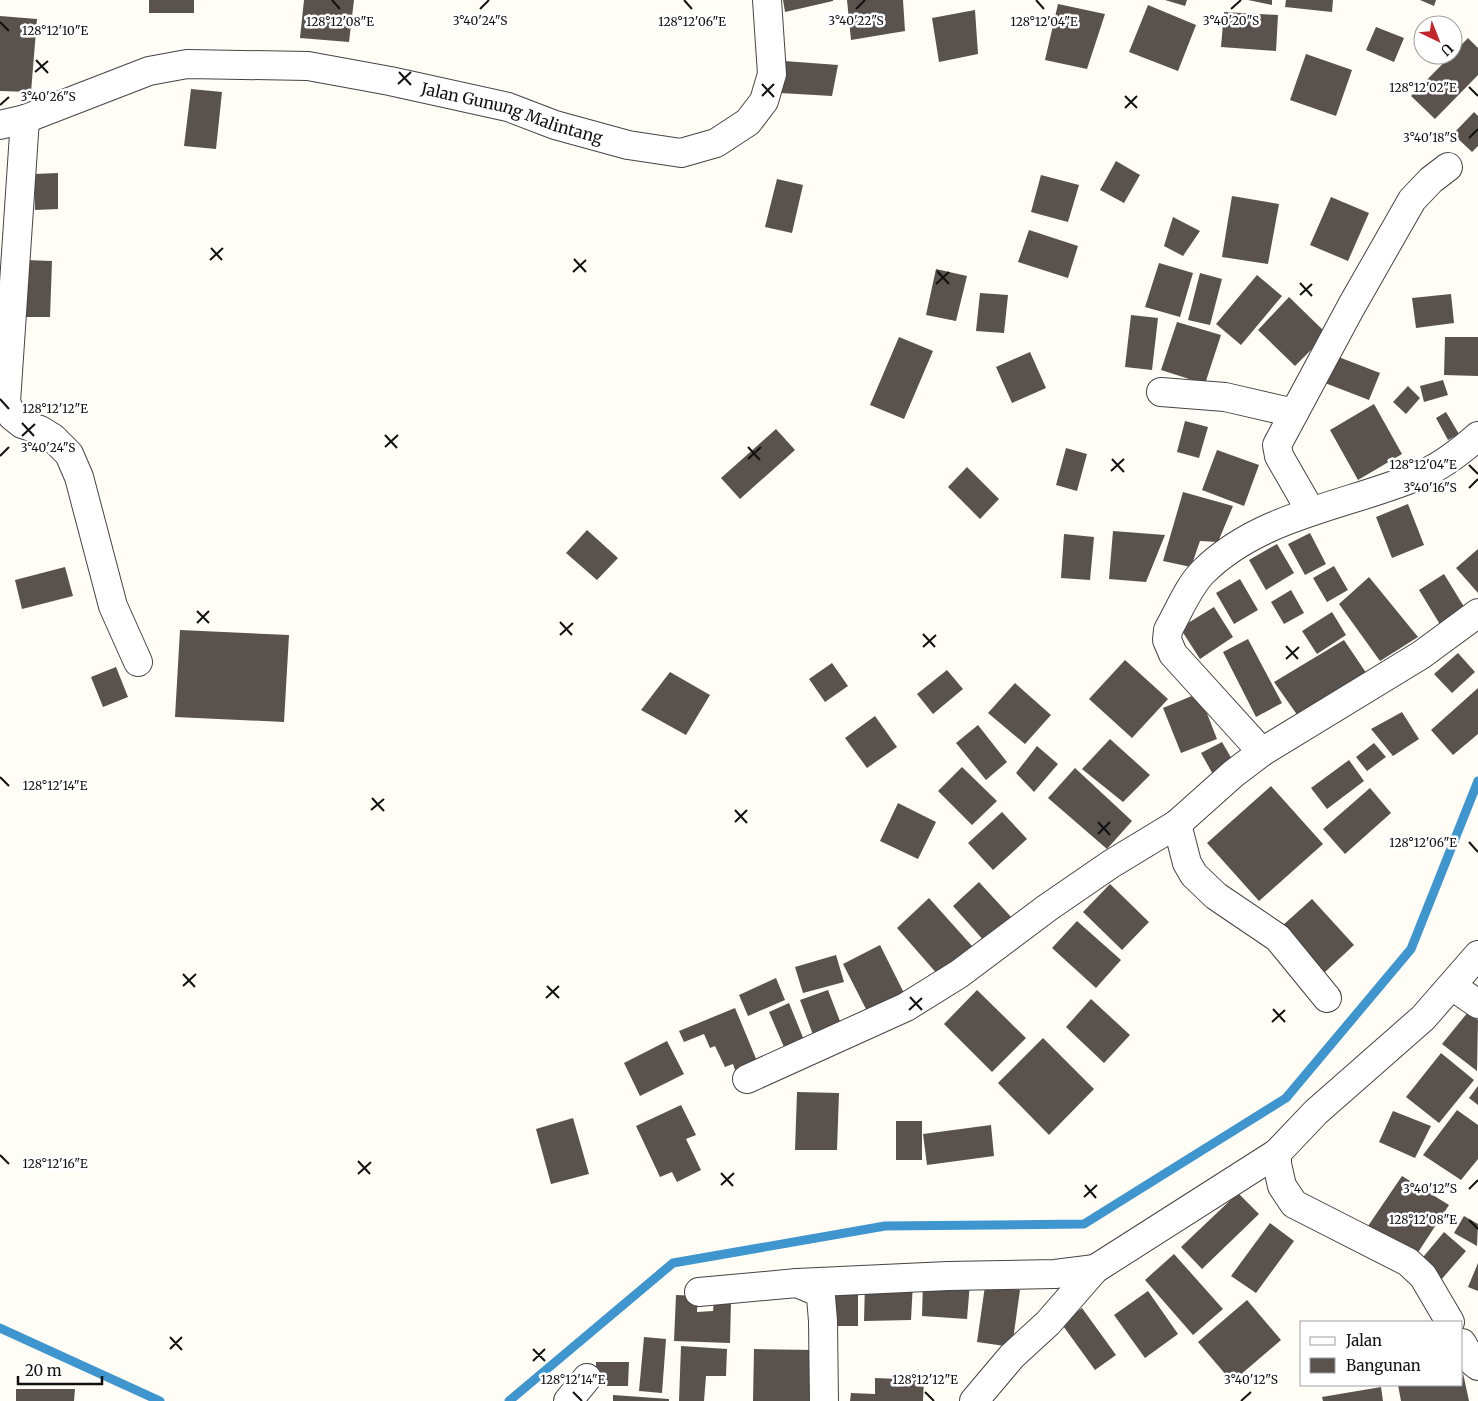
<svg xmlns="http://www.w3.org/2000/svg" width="1478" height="1401" font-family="Merriweather,serif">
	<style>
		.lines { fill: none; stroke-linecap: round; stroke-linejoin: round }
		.stream { stroke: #3f96cf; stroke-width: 9 }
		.building { fill: #5a524d }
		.minor-casing { stroke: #444; stroke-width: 30 }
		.minor { stroke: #fff; stroke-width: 28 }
		.ticks { fill: none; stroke: #111; stroke-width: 2 }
		.labels { text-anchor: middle; stroke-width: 5; stroke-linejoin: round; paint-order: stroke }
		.street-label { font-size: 16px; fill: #111; stroke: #fff }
		.ticks-label { font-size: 12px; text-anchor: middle; fill: #111; stroke: #fff; stroke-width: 5; stroke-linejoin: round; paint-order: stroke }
	</style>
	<rect width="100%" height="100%" fill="#fffdf5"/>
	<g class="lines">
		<!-- stream -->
		<path class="stream" d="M 0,1328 L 160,1401
			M 509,1401 L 673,1263 L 885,1226 L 1084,1224 L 1286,1098 L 1411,949 L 1478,781"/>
	</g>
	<!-- building -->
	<path class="building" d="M 149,0 L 194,0 L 194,13 L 149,13 Z
		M 304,0 L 354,0 L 349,42 L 300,38 Z
		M 783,0 L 833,0 L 833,1 L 785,12 Z
		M 847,0 L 903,0 L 905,31 L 851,40 Z
		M 1165,0 L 1187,0 L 1185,6 Z
		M 1248,0 L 1272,0 L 1272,5 Z
		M 1286,0 L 1333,0 L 1332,12 L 1285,7 Z
		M 1420,0 L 1436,0 L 1434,6 Z
		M 1058,4 L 1105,14 L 1087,69 L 1045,60 Z
		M 1148,5 L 1196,25 L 1178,71 L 1129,52 Z
		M 975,10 L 978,54 L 939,62 L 932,18 Z
		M 1224,12 L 1278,15 L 1276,51 L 1221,47 Z
		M 0,16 L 37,19 L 31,92 L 0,91 Z
		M 1376,27 L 1404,38 L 1394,62 L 1366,50 Z
		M 1468,38 L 1478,48 L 1478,75 L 1435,119 L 1411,96 Z
		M 1306,54 L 1352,70 L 1336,116 L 1290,100 Z
		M 784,61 L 838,65 L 832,96 L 780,93 Z
		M 191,89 L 222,92 L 216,149 L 184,146 Z
		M 1474,112 L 1478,116 L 1478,146 L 1472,152 L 1453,134 Z
		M 1116,161 L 1140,175 L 1124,203 L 1100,190 Z
		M 58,173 L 58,209 L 35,210 L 34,174 Z
		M 1041,175 L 1079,185 L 1068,222 L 1031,212 Z
		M 777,179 L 803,185 L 792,233 L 765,227 Z
		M 1232,196 L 1279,204 L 1268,264 L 1222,257 Z
		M 1331,197 L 1369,213 L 1348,261 L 1310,245 Z
		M 1173,217 L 1200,231 L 1183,256 L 1164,246 Z
		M 1029,230 L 1078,246 L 1068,278 L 1018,262 Z
		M 26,260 L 52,261 L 50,317 L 24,317 Z
		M 1159,263 L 1193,273 L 1180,317 L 1145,307 Z
		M 936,269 L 967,276 L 956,321 L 926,315 Z
		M 1200,273 L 1222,279 L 1210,325 L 1188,320 Z
		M 1257,275 L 1282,296 L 1241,345 L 1216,324 Z
		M 980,293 L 1008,295 L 1004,333 L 976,331 Z
		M 1451,294 L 1454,323 L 1416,328 L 1412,298 Z
		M 1289,297 L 1327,334 L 1295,366 L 1258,330 Z
		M 1131,315 L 1158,318 L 1152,370 L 1125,367 Z
		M 1177,322 L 1221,335 L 1205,384 L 1161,370 Z
		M 899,337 L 933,351 L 904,419 L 870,405 Z
		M 1445,337 L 1478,337 L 1478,376 L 1444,375 Z
		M 1030,352 L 1046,388 L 1012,403 L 996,367 Z
		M 1336,356 L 1380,373 L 1369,400 L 1325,383 Z
		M 1443,380 L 1448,395 L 1424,402 L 1420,386 Z
		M 1408,386 L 1420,398 L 1406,414 L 1393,402 Z
		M 1374,404 L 1402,454 L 1358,480 L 1330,430 Z
		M 1446,412 L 1459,434 L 1448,440 L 1436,418 Z
		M 1185,421 L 1208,427 L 1199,458 L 1177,452 Z
		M 776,429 L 795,450 L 740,499 L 721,478 Z
		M 1066,448 L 1087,454 L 1077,491 L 1056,485 Z
		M 1217,450 L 1259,465 L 1244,506 L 1202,490 Z
		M 967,467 L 999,499 L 980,519 L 948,487 Z
		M 1183,492 L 1233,506 L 1218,542 L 1200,541 L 1191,567 L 1163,561 Z
		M 1408,504 L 1424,545 L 1392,558 L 1376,517 Z
		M 587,530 L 618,558 L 597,580 L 566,553 Z
		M 1113,531 L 1165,535 L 1146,582 L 1109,579 Z
		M 1310,533 L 1326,564 L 1305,575 L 1288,544 Z
		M 1064,534 L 1094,537 L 1090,580 L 1061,578 Z
		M 1277,544 L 1294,573 L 1266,590 L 1249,560 Z
		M 1478,549 L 1478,593 L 1456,568 Z
		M 1334,566 L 1348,590 L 1327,602 L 1313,578 Z
		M 65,567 L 73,596 L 22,609 L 15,580 Z
		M 1444,574 L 1466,610 L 1441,626 L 1419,590 Z
		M 1369,577 L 1418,637 L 1380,661 L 1339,604 Z
		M 1240,579 L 1258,610 L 1234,624 L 1216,593 Z
		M 1291,590 L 1304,613 L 1284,624 L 1271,602 Z
		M 1214,607 L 1233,637 L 1200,659 L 1180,628 Z
		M 1332,612 L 1346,635 L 1317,654 L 1302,631 Z
		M 180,630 L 289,635 L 284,722 L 175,717 Z
		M 1248,639 L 1282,703 L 1256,717 L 1223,652 Z
		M 1344,640 L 1371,680 L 1298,716 L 1274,682 Z
		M 1458,653 L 1475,672 L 1452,693 L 1434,674 Z
		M 1125,660 L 1168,699 L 1132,738 L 1089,699 Z
		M 832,663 L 848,686 L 825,702 L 809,679 Z
		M 116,667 L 128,697 L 103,707 L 91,677 Z
		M 947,670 L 963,689 L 933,714 L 917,694 Z
		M 670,672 L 710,695 L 686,735 L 641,710 Z
		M 1015,683 L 1051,715 L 1025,744 L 988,713 Z
		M 1478,688 L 1478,734 L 1453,755 L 1431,730 Z
		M 1199,693 L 1217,739 L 1181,753 L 1163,708 Z
		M 1402,712 L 1419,739 L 1393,756 L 1371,729 Z
		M 875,716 L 897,747 L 867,768 L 845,738 Z
		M 978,725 L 1007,762 L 986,780 L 956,743 Z
		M 1110,739 L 1150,775 L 1123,802 L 1082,769 Z
		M 1222,742 L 1236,766 L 1215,778 L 1201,753 Z
		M 1374,743 L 1386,757 L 1367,771 L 1356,757 Z
		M 1037,746 L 1058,764 L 1034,792 L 1016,773 Z
		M 1349,760 L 1364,781 L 1327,809 L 1311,788 Z
		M 962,767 L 997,801 L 972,825 L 938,791 Z
		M 1075,768 L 1132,821 L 1107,849 L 1048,798 Z
		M 1271,786 L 1323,844 L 1259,901 L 1207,843 Z
		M 1370,788 L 1391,813 L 1345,854 L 1323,829 Z
		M 898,803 L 936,822 L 918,859 L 880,841 Z
		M 1002,812 L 1027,839 L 993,870 L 968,843 Z
		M 979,882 L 1013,919 L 986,943 L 953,906 Z
		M 1110,884 L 1149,922 L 1122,950 L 1083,912 Z
		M 929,898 L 972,946 L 939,976 L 897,928 Z
		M 1312,899 L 1354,945 L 1325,972 L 1282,926 Z
		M 1077,921 L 1121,960 L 1096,988 L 1052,948 Z
		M 880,945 L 905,995 L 868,1013 L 843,964 Z
		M 836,955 L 844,982 L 803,993 L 795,967 Z
		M 776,978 L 785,1000 L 748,1016 L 739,995 Z
		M 828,990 L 843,1029 L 815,1040 L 800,1000 Z
		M 977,990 L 1026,1038 L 992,1072 L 944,1024 Z
		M 1091,999 L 1130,1035 L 1104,1063 L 1066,1027 Z
		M 789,1003 L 806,1045 L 787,1054 L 769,1012 Z
		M 735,1008 L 757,1061 L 735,1070 L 733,1064 L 725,1067 L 715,1046 L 710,1048 L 704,1034 L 684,1042 L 679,1031 Z
		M 1468,1012 L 1478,1020 L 1477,1071 L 1442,1044 Z
		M 1043,1038 L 1094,1089 L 1049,1135 L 998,1083 Z
		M 667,1041 L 684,1074 L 640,1096 L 624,1063 Z
		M 1441,1053 L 1474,1080 L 1439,1123 L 1406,1097 Z
		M 1478,1086 L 1478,1105 L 1469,1098 Z
		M 797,1092 L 839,1093 L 837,1150 L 795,1150 Z
		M 681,1105 L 696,1135 L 686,1139 L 701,1170 L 677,1182 L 672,1172 L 660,1177 L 636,1126 Z
		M 1457,1110 L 1478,1125 L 1478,1159 L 1461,1180 L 1423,1155 Z
		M 1393,1111 L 1431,1126 L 1415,1158 L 1379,1142 Z
		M 573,1118 L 589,1174 L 551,1184 L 536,1129 Z
		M 896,1121 L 922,1121 L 922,1160 L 896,1160 Z
		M 991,1125 L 994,1156 L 927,1165 L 923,1134 Z
		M 1402,1176 L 1449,1205 L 1415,1257 L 1366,1229 Z
		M 1238,1193 L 1259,1214 L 1202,1269 L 1181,1247 Z
		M 1464,1216 L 1478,1224 L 1477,1246 L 1454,1233 Z
		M 1270,1223 L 1294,1241 L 1256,1293 L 1231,1276 Z
		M 1444,1232 L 1466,1251 L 1441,1280 L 1419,1262 Z
		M 1174,1254 L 1223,1309 L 1193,1335 L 1145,1280 Z
		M 1478,1263 L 1478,1291 L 1468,1287 Z
		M 923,1281 L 970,1283 L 967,1319 L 922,1316 Z
		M 913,1282 L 911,1320 L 864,1321 L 865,1283 Z
		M 828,1284 L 858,1284 L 858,1326 L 826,1326 Z
		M 985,1286 L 1020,1290 L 1012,1347 L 977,1342 Z
		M 1148,1291 L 1178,1334 L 1145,1358 L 1114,1315 Z
		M 676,1295 L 698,1296 L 697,1312 L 713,1311 L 714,1301 L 731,1302 L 730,1343 L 674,1341 Z
		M 1247,1300 L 1281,1340 L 1232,1382 L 1198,1342 Z
		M 1082,1308 L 1116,1355 L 1095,1370 L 1061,1323 Z
		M 644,1337 L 666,1339 L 662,1393 L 639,1391 Z
		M 681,1346 L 727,1349 L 726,1376 L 706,1376 L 704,1401 L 679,1401 Z
		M 754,1349 L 815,1350 L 814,1401 L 753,1401 Z
		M 596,1362 L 629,1362 L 628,1386 L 596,1386 Z
		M 1463,1373 L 1469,1401 L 1401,1401 L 1398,1385 L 1462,1385 Z
		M 875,1378 L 924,1380 L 923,1401 L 850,1401 L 851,1393 L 875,1394 Z
		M 1381,1387 L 1383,1401 L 1323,1401 L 1322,1397 Z
		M 16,1389 L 75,1389 L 74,1401 L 16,1401 Z
		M 613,1395 L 669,1399 L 669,1401 L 613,1401 Z"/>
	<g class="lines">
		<defs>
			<g id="minor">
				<path d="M 25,119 L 6,402 L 12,416 L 22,424 L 40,430 L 53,438 L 69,454 L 79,477 L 113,606 L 138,662"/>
				<path id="s1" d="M 0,125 L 25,119 L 149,71 L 187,64 L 308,66 L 390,81 L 508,107 L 555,125 L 628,145 L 681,153 L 716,143 L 748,122 L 764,101 L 772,74 L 767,0"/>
				<path d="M 1161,392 L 1225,397 L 1294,413"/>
				<path d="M 1310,510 L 1279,456 L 1277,445 L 1351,307 L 1412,200 L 1431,180 L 1448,167"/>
				<path d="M 1262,752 L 1173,654 L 1167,640 L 1168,630 C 1179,611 1188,587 1203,572 C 1262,513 1353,505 1425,473 C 1445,464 1462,450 1478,436"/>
				<path d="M 1177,824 L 1187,863 L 1194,875 L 1216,896 L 1278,938 L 1327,998"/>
				<path d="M 1452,986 L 1478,1004"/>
				<path d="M 747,1079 L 906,1007 L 959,974 L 1047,908 L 1111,864 L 1177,824 L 1233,774 L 1262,752 L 1421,655 L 1478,613"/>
				<path d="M 797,1283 L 948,1276 L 1055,1274 L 1095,1269"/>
				<path d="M 699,1292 L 797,1283 L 818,1292 L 821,1297 L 823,1321 L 824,1401"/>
				<path d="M 1450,1322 L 1423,1276 L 1408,1262 L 1294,1204 L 1282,1186 L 1277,1164 L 1277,1153 L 1316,1112 L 1423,1018 L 1478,955"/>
				<path d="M 1462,1343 L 1473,1362 L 1478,1366"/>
				<path d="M 568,1401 L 587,1378"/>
				<path d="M 974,1401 L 1012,1356 L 1048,1323 L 1095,1269 L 1277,1153"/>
			</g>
		</defs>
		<!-- minor casing -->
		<use href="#minor" class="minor-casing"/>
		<!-- minor -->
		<use href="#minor" class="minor"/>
	</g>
	<!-- ticks -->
	<path class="ticks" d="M 332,0 L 340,9M 684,0 L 692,9M 1036,0 L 1044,9M 480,9 L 489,0M 856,9 L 865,0M 1231,9 L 1241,0M 0,22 L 9,31M 36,60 L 48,73M 35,72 L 48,61M 399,72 L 411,85M 398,84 L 411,72M 762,84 L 774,97M 1469,87 L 1478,96M 762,96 L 774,84M 1125,96 L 1137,108M 0,105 L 9,97M 1125,108 L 1137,96M 1469,138 L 1478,129M 211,248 L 222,260M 574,259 L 586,272M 210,260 L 223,248M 937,271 L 949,284M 573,272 L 586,260M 1300,283 L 1312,296M 936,284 L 949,272M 1300,295 L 1312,284M 0,399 L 9,409M 22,423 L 34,436M 385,435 L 397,448M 22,436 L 35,424M 385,447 L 398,435M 748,447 L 760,460M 0,456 L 9,447M 748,459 L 761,447M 1112,459 L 1124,472M 1469,465 L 1478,474M 1111,471 L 1124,459M 1469,488 L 1478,479M 197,611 L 209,623M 560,622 L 572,635M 197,623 L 209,611M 923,634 L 935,647M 560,635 L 573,623M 1286,646 L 1298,659M 923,647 L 936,635M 1286,659 L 1299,647M 0,777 L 9,786M 372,798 L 384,811M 371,810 L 384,799M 735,810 L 747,823M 735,822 L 747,810M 1098,822 L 1110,835M 1098,834 L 1110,822M 1469,842 L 1478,852M 183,974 L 195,987M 183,986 L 196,974M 547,986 L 559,998M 910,997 L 922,1010M 546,998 L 559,986M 1273,1009 L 1285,1022M 909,1010 L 922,998M 1272,1022 L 1285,1010M 0,1155 L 9,1164M 358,1161 L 370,1174M 721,1173 L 733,1186M 358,1174 L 371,1162M 721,1185 L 734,1173M 1085,1185 L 1096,1198M 1469,1189 L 1478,1180M 1084,1197 L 1097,1185M 1469,1220 L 1478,1229M 170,1337 L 182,1350M 170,1349 L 182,1337M 533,1349 L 545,1361M 533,1361 L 545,1349M 573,1392 L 582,1401M 925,1392 L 934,1401M 1241,1401 L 1251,1392"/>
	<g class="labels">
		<!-- street labels -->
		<g class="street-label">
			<text dy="6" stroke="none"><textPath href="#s1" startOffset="528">Jalan Gunung Malintang</textPath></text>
		</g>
	</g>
	<g class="ticks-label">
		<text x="480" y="25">3°40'24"S</text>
		<text x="856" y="25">3°40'22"S</text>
		<text x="1231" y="25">3°40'20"S</text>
		<text x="340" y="26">128°12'08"E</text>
		<text x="692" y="26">128°12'06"E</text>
		<text x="1044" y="26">128°12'04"E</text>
		<text x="55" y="35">128°12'10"E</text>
		<text x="1423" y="92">128°12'02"E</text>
		<text x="48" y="101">3°40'26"S</text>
		<text x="1430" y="142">3°40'18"S</text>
		<text x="55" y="413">128°12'12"E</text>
		<text x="48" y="452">3°40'24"S</text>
		<text x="1423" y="469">128°12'04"E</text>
		<text x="1430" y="492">3°40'16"S</text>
		<text x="55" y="790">128°12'14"E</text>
		<text x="1423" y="847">128°12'06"E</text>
		<text x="55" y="1168">128°12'16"E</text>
		<text x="1430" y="1193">3°40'12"S</text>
		<text x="1423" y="1224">128°12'08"E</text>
		<text x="573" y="1384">128°12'14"E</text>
		<text x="925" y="1384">128°12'12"E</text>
		<text x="1251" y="1384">3°40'12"S</text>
	</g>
	<!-- legend -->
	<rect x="1300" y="1321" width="162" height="65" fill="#ffffff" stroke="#a0a0a0"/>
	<rect x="1310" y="1337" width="25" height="8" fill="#ffffff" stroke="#a0a0a0"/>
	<text x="1346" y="1346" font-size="15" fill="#111111">Jalan</text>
	<rect x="1310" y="1358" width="25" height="15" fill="#5a524d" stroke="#a0a0a0"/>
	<text x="1346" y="1371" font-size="15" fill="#111111">Bangunan</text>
	<!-- north arrow -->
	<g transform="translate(1438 40) rotate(137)"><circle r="24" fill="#ffffff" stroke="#a0a0a0"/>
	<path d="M0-4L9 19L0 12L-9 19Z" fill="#c4262e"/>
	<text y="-8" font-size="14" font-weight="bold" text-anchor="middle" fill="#111111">U</text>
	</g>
	<!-- scale -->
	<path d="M18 1376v8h84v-8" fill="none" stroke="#111111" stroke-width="2.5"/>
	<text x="25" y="1376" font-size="15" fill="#111111" stroke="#ffffff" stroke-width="4" paint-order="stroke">20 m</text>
</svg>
